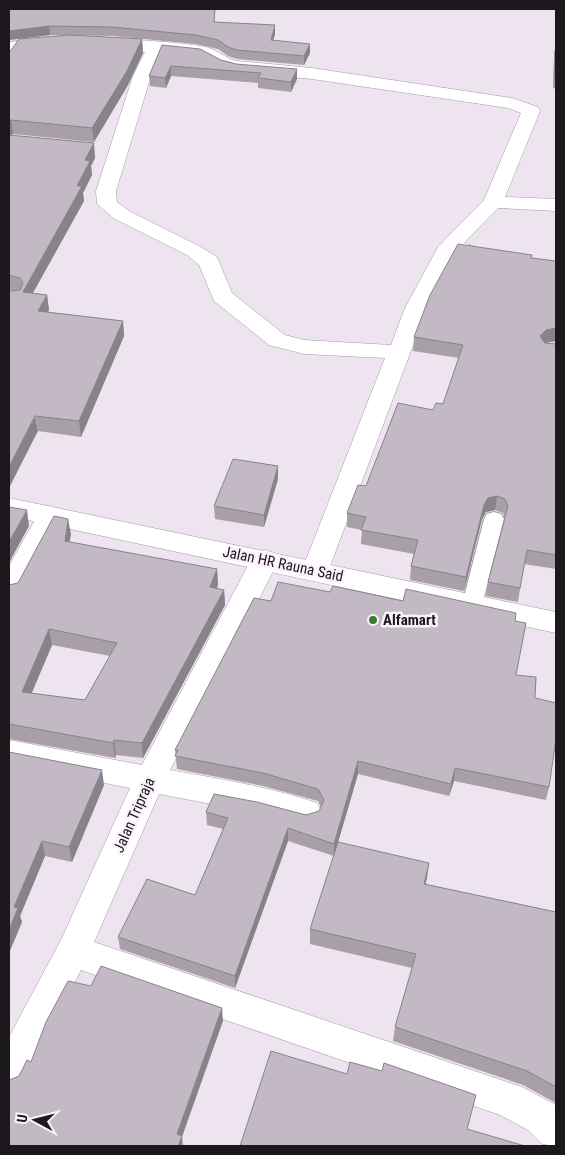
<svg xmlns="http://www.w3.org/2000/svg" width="565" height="1155" font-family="'Roboto Condensed',sans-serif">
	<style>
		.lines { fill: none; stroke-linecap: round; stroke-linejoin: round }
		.service-casing { stroke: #a39aa5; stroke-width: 2 }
		.minor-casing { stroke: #a39aa5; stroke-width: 1 }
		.secondary-casing { stroke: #a39aa5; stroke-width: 1 }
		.service { fill: #fff; fill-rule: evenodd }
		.minor { fill: #fff; fill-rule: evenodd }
		.secondary { fill: #fff; fill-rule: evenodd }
		.wall { fill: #a89fa9; fill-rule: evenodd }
		.shaded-wall { fill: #88828a }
		.building { fill: #c3b9c5; stroke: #88828a; fill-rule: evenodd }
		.poi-dot { fill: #338029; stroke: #fcf2fd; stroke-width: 2 }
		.labels { text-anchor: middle; stroke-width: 5; stroke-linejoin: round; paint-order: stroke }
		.street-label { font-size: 15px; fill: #1c181c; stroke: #fcf2fd }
		.poi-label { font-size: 15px; font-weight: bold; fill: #1c181c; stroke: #fcf2fd; text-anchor: start }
	</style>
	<rect width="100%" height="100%" fill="#eee4f0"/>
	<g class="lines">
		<defs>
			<path id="service" d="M 494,512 L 501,514 L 504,519 L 482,605 L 479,610 L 472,612 L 465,610 L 462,605 L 484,519 L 487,514 Z"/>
			<path id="minor" d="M 51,38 L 57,39 L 60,43 L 57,47 L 9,52 L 9,42 Z
				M 107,38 C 140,41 174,41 206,47 C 218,50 226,59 237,61 L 312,68 L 512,98 L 538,107 L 540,111 L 505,197 L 556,199 L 556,211 L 498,208 L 464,243 L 474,246 L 478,250 L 474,254 L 467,256 L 456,254 L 427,308 L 326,577 L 316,580 L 306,577 L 302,570 L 385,358 L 304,354 L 269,345 L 214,301 L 199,265 L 187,255 L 115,219 L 97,204 L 96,191 L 133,76 L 145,52 L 101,47 L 98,43 L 101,39 ZM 162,53 L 202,57 L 222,68 L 237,72 L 312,79 L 508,108 L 521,113 L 484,200 L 438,247 L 405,308 L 391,345 L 304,340 L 285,335 L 232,293 L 217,257 L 201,247 L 129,211 L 117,202 L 116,191 L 151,76 Z
				M 50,506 L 59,509 L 63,515 L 19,597 L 9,600 L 9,566 L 41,509 Z
				M 265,550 L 275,553 L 279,560 L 170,770 C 220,779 270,787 317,803 L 322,813 L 317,823 L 306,826 L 258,813 L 159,794 L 94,942 L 522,1087 L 556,1105 L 556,1146 L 542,1144 L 528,1130 L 500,1115 L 81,970 L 22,1087 L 9,1092 L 9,1037 L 61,940 L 130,788 L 9,764 L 9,740 L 142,765 L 251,560 L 255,553 Z"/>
			<path id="secondary" d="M 9,498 L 556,612 L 556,633 L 9,516 Z"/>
		</defs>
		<!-- service casing -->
		<use href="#service" class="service-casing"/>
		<!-- minor casing -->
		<use href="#minor" class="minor-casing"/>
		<!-- secondary casing -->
		<use href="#secondary" class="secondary-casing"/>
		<!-- service -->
		<use href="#service" class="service"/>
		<!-- minor -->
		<use href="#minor" class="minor"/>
		<!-- secondary -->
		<use href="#secondary" class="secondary"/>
	</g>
	<!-- wall -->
	<path class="wall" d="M 9,9 L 215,22 L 275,34 L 273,40 L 310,53 L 304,65 L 237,59 L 228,56 L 218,49 L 196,44 L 113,36 L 50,35 L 9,40 Z
		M 142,39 L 143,53 L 128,85 L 94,142 L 13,134 L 11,135 L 95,158 L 91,166 L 92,175 L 83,193 L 84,201 L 33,293 L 47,295 L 49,310 L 48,312 L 123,321 L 124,336 L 81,437 L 38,431 L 13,291 L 9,290 L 9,53 Z
		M 162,45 L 221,60 L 297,79 L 291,92 L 258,88 L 258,83 L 171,76 L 166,88 L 150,86 L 149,76 Z
		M 555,50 L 556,50 L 556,89 L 553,88 L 554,58 Z
		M 532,258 L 556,341 L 546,343 L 556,344 L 556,569 L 524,564 L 518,602 L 486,596 L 488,582 L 505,518 L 503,513 L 495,510 L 486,512 L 482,519 L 464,591 L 410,580 L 411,566 L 414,554 L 361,544 L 362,530 L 347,527 L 347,513 L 366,486 L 433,410 L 443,404 L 459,358 L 413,351 L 414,337 Z
		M 278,479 L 264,527 L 215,519 L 214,506 Z
		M 71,534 L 69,542 L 217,569 L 218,585 L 217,588 L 224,590 L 225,605 L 143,758 L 116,755 L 115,758 L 9,739 L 9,585 L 18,583 ZM 52,645 L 110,656 L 85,700 L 31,693 Z
		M 330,592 L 403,601 L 515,621 L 516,675 L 535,698 L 549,787 L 546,800 L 454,781 L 449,796 L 358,774 L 336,849 L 429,863 L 425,884 L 556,912 L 556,1103 L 523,1085 L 393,1041 L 395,1027 L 412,968 L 310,944 L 310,929 L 334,856 L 288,841 L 235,988 L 120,949 L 118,937 L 195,895 L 223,829 L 207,825 L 206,812 L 306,815 L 319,811 L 321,807 L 318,801 L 263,786 L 177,769 L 175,750 L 271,601 Z
		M 9,752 L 104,785 L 72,862 L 45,856 L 20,916 L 22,922 L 9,953 Z"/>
	<!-- shaded-wall -->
	<path class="shaded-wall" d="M 275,25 L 275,34 L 271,49 L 271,40 Z
		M 49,26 L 50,35 L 9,40 L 9,31 Z
		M 142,39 L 143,53 L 128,85 L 94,142 L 92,128 Z
		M 310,44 L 310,53 L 304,65 L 304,56 Z
		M 171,66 L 171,76 L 166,88 L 165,78 Z
		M 297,69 L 297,79 L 291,92 L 291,82 Z
		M 11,120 L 13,134 L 9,136 L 9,121 Z
		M 94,143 L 95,158 L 91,166 L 92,175 L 83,193 L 84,201 L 25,307 L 23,292 L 77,186 L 85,160 Z
		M 47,295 L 49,310 L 40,326 L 38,311 Z
		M 123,321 L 124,336 L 81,437 L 79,421 Z
		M 556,328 L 556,341 L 544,343 L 540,336 L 546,330 Z
		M 35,416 L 38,431 L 9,488 L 9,467 Z
		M 278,466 L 278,479 L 264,527 L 264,515 Z
		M 497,496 L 495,510 L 486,512 L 482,519 L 464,591 L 466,577 L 484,505 L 488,498 Z
		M 27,510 L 29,526 L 9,563 L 9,542 Z
		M 68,519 L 71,534 L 67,557 L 65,541 Z
		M 217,569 L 218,585 L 211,603 L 210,587 Z
		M 224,590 L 225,605 L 143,758 L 142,743 Z
		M 49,629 L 52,645 L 26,707 L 22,692 Z
		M 114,740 L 116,755 L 115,758 L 113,743 Z
		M 358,761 L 358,774 L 334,856 L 334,844 Z
		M 455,768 L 454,781 L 449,796 L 451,784 Z
		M 102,770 L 104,785 L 72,862 L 69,847 Z
		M 288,828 L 288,841 L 235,988 L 235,976 Z
		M 42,841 L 45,856 L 20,916 L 22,922 L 9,953 L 9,930 L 14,907 Z
		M 429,863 L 427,878 L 422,899 L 424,884 Z
		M 222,1008 L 223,1021 L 182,1137 L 183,1146 L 178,1146 L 177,1134 Z"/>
	<!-- building -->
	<path class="building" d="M 9,9 L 215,9 L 214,22 L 275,25 L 271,40 L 310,44 L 304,56 L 237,50 L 228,47 L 218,40 L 196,35 L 112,27 L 49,26 L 9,31 Z
		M 70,35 L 142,39 L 127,71 L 92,128 L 11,120 L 9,121 L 9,53 L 19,39 Z
		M 162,45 L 200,49 L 221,60 L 236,64 L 297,69 L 291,82 L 258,78 L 261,73 L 171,66 L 165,78 L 149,76 Z
		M 555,50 L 556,50 L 556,81 L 554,81 Z
		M 9,135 L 94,143 L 85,160 L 90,161 L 77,186 L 82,186 L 23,292 L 47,295 L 38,311 L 123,321 L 79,421 L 35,416 L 9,467 L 9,291 L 20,290 L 23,283 L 20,278 L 9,275 Z
		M 458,244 L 532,255 L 531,258 L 556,261 L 556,328 L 546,330 L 540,336 L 545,343 L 556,344 L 556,555 L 527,550 L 520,588 L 488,582 L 508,506 L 505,499 L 497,496 L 488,498 L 484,505 L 466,577 L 411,566 L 418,540 L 361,530 L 366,517 L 347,513 L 358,485 L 366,486 L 398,403 L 433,410 L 436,403 L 443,404 L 463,345 L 414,337 L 430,295 Z
		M 233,459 L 278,466 L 264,515 L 214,506 Z
		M 9,507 L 27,510 L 9,542 Z
		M 54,516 L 68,519 L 65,541 L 217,569 L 210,587 L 224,590 L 142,743 L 114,740 L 113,743 L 9,724 L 9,585 L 18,583 ZM 49,629 L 117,643 L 85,700 L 22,692 Z
		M 278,582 L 330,592 L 333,586 L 403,601 L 406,589 L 516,613 L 515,621 L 526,623 L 516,675 L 536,677 L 535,698 L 556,703 L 556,739 L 549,787 L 455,768 L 451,784 L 358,761 L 334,844 L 288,828 L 235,976 L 118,937 L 147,879 L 195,895 L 228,818 L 206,812 L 214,794 L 257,802 L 306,815 L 319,811 L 324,800 L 318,789 L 263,773 L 175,756 L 178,750 L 175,750 L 254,598 L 271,601 Z
		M 9,752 L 102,770 L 69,847 L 42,841 L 14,907 L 18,908 L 9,930 Z
		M 338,842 L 429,863 L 424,884 L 556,912 L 556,1087 L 527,1071 L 395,1027 L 416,954 L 310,929 Z
		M 101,966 L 222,1008 L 177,1134 L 182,1136 L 178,1146 L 9,1146 L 9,1080 L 19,1076 L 27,1060 L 31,1062 L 46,1022 L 68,981 L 91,986 Z
		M 271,1051 L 347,1074 L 350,1062 L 382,1071 L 384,1063 L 476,1095 L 467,1129 L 525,1146 L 240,1146 Z"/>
	<!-- markers -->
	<circle class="poi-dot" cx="373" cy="620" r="5"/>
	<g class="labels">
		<!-- street labels -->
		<g class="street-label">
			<text transform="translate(283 564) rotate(12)" y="5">Jalan HR Rauna Said</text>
			<text transform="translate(134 815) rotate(-66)" y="5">Jalan Tripraja</text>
		</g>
		<!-- poi labels -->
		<g class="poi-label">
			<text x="383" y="625">Alfamart</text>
		</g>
	</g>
	<!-- border -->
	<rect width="565" height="1155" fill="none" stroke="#1c181c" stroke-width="20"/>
	<!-- north arrow -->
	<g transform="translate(35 1120) rotate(277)" stroke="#fcf2fd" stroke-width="4" paint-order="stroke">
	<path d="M0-4L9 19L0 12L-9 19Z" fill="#1c181c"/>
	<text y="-8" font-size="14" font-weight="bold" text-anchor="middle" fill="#1c181c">U</text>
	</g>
</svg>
